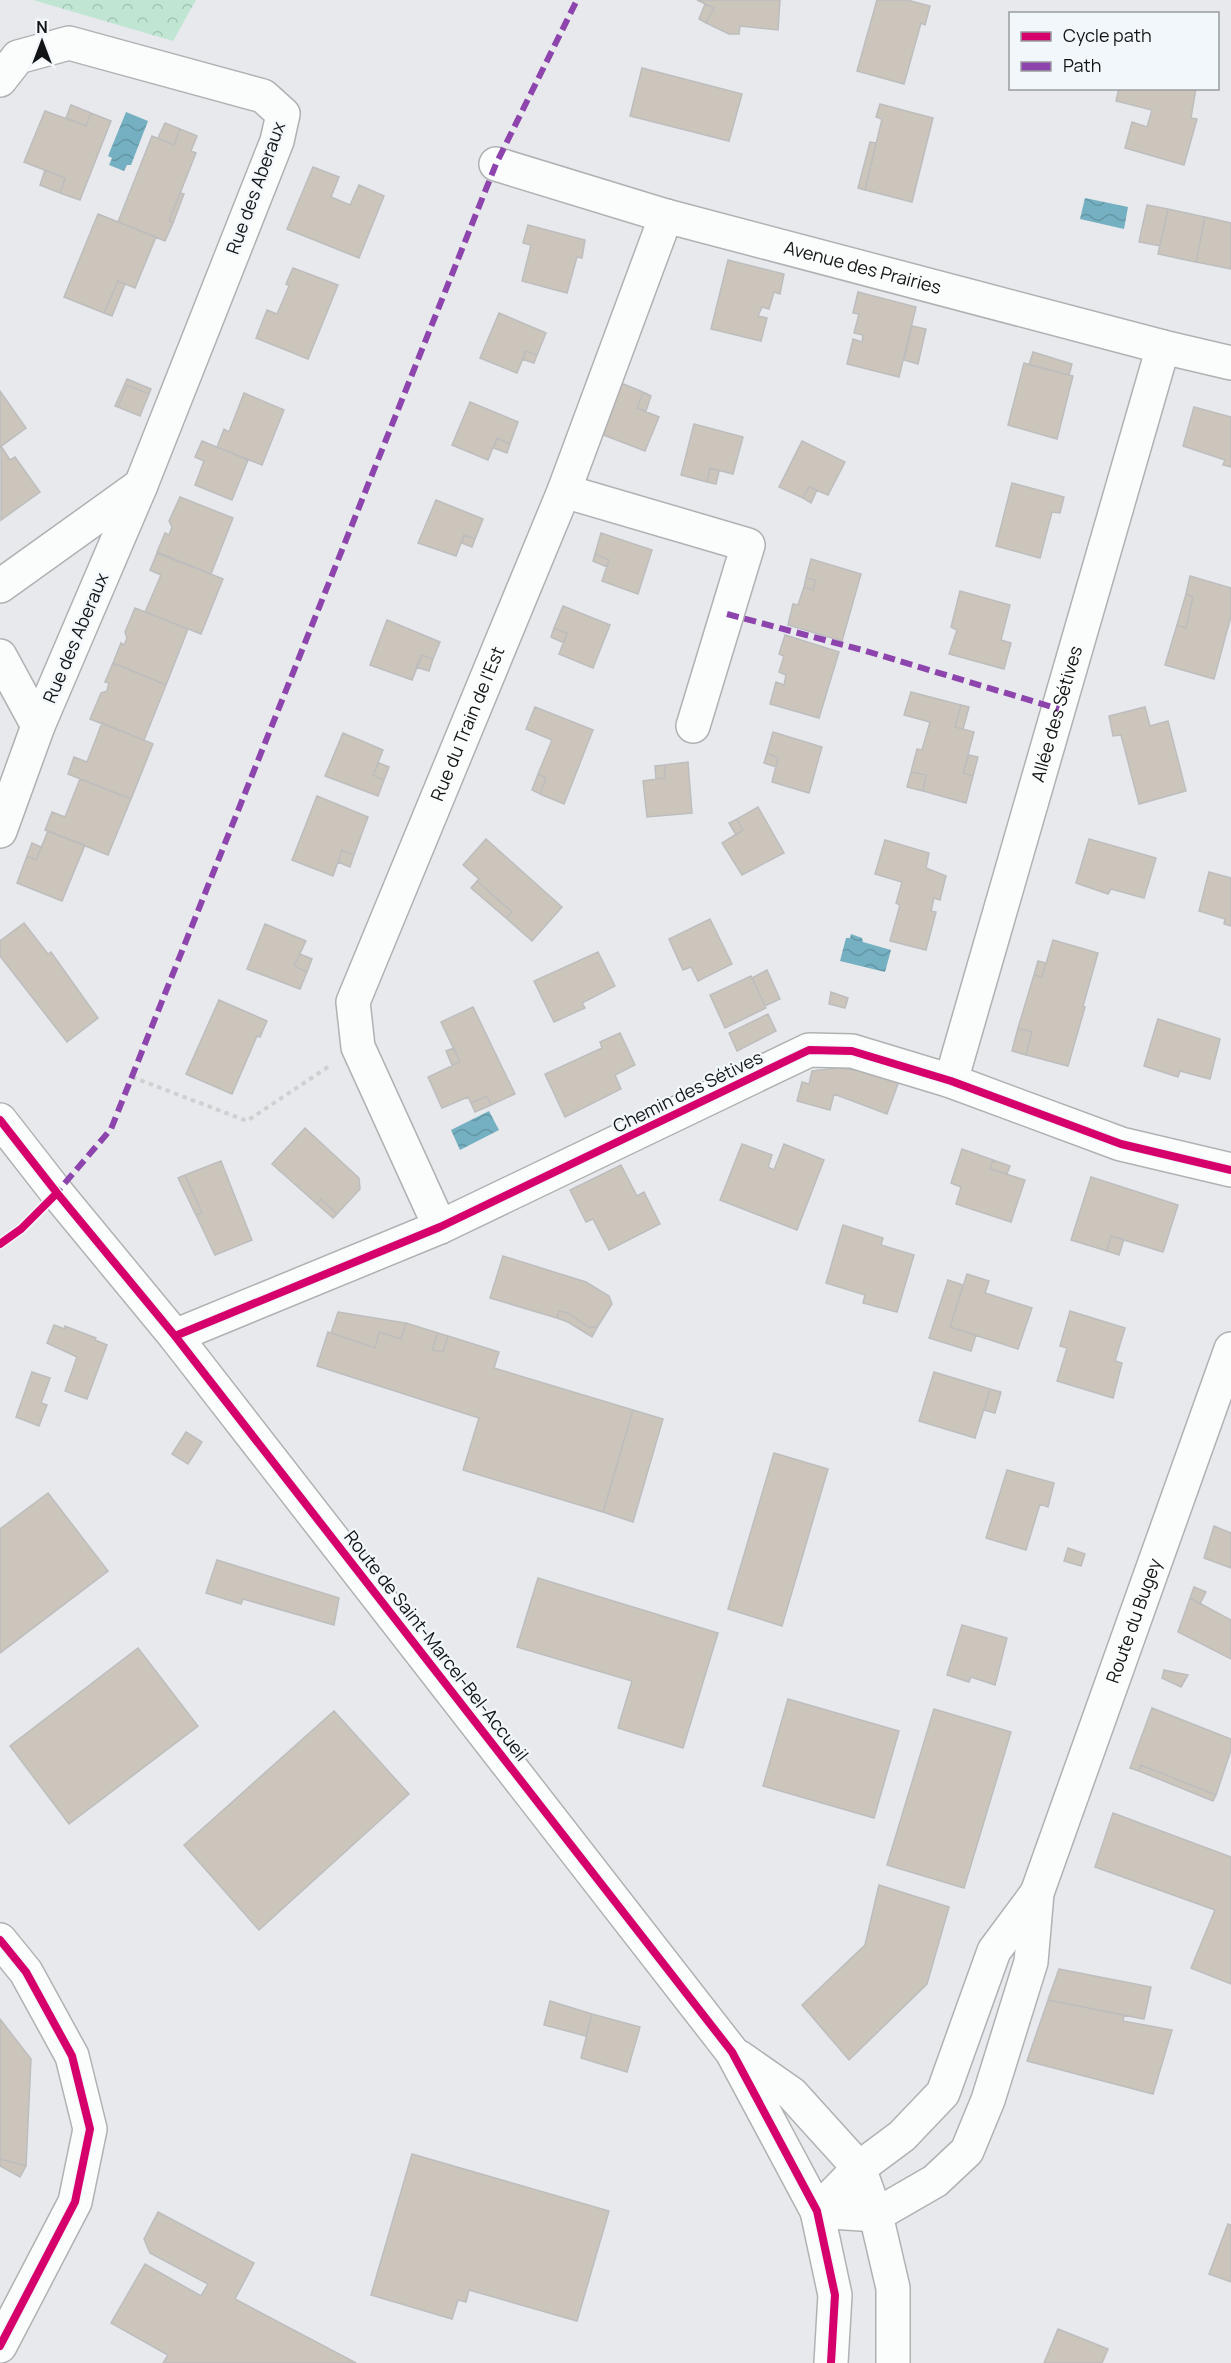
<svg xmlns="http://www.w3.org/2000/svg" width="1231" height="2363" font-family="Manrope,sans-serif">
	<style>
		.forest { fill: url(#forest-crowns) }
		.water { fill: url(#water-waves) }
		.building { fill: #ccc5bc; stroke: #bdbdbe; stroke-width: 1.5 }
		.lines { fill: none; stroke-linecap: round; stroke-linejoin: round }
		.minor-casing { stroke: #b0b1b3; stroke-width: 36 }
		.path { stroke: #cfd0d1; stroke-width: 4; stroke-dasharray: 4.5 4.5; stroke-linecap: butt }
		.minor { stroke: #fbfcfc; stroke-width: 33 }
		.quiet { stroke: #8e44ad; stroke-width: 6; stroke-dasharray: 12 6; stroke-linecap: butt }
		.cycleway-casing { stroke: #f2f7fb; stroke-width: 11 }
		.cycleway { stroke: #d6006c; stroke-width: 8 }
		.labels { text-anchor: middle; stroke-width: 4.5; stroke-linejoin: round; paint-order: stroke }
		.street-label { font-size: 18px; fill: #131416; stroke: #f2f7fb }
	</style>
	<defs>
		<pattern id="forest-crowns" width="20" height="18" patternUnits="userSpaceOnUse" patternTransform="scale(1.5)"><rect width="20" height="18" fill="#c0e6d3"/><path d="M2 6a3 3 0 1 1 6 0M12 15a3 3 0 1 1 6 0" fill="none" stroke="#a4c4b4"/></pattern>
		<pattern id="water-waves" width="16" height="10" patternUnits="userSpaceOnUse" patternTransform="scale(1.5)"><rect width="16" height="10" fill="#74b0c1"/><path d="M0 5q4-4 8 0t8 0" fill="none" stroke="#6496a5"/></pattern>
	</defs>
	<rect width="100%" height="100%" fill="#e7e9ec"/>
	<!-- forest -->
	<path class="forest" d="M 33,0 L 196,0 L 173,41 Z"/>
	<!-- water -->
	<path class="water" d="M 126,112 L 148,121 L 131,165 L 127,165 L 124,171 L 109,165 L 112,158 L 108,156 Z
		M 1085,198 L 1128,207 L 1124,229 L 1080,219 Z
		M 851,934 L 862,938 L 863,942 L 891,950 L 885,972 L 840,961 L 846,938 L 850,938 Z
		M 489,1111 L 499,1130 L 460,1150 L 451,1130 Z"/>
	<!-- building -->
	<path class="building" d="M 697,0 L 780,0 L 778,30 L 740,26 L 739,34 L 729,34 L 706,23 L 714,8 Z
		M 877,0 L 907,0 L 930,6 L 925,25 L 921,23 L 904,84 L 857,71 Z
		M 705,4 L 714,8 L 706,23 L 699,19 Z
		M 642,68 L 742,94 L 729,141 L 630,116 Z
		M 1119,88 L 1196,88 L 1191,118 L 1197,119 L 1184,165 L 1125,148 L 1132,122 L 1147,127 L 1152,110 L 1116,101 Z
		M 880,104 L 933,118 L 912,202 L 865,190 L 882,119 L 876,117 Z
		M 71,105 L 91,113 L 86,126 L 66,118 Z
		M 45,111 L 86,126 L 91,113 L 111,121 L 80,200 L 60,193 L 65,178 L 24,162 Z
		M 165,123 L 180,129 L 174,145 L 158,138 Z
		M 180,129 L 197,136 L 191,151 L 196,153 L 169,221 L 173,223 L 165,241 L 118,222 L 152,136 L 174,145 Z
		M 870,142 L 876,143 L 865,190 L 858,188 Z
		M 313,167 L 339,177 L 331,197 L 350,205 L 359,185 L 384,196 L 359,258 L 287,229 Z
		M 45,170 L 65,178 L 60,193 L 40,185 Z
		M 180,193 L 184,194 L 173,223 L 169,221 Z
		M 1147,205 L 1168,209 L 1160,246 L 1139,242 Z
		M 1168,209 L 1205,217 L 1196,262 L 1158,254 Z
		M 98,214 L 156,237 L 135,288 L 118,281 L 104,313 L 64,297 Z
		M 1205,217 L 1231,223 L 1231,269 L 1196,262 Z
		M 528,225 L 585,240 L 582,258 L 577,257 L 567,293 L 522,281 L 531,245 L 523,243 Z
		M 728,260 L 784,274 L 780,294 L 774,292 L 769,309 L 762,307 L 758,316 L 767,318 L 761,341 L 711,329 Z
		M 293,268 L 338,285 L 308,359 L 256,338 L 267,310 L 277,314 L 289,286 L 286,284 Z
		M 118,281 L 125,284 L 112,316 L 104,313 Z
		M 858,292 L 916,307 L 899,377 L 847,364 L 853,339 L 862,342 L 863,335 L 854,333 L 859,314 L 853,313 Z
		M 499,313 L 546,333 L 537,355 L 526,351 L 517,373 L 480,358 Z
		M 912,326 L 926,329 L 918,364 L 904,360 Z
		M 526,351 L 537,355 L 534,363 L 522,359 Z
		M 1033,352 L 1072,364 L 1069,375 L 1029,365 Z
		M 1024,363 L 1073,376 L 1057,439 L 1008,425 Z
		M 127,379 L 151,389 L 149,394 L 127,385 L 118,407 L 115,406 Z
		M 621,383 L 643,392 L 637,408 L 659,417 L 645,451 L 601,434 Z
		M 127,385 L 149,394 L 140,416 L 118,407 Z
		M 0,391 L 26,428 L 0,447 Z
		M 643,392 L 651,396 L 646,411 L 637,408 Z
		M 244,393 L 284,410 L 262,465 L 217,447 L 224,429 L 229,432 Z
		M 470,402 L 518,422 L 510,444 L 497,438 L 488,460 L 452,445 Z
		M 1194,407 L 1231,417 L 1231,467 L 1223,465 L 1225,460 L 1183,446 Z
		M 694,424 L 743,437 L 733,474 L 710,468 L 707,482 L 681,475 Z
		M 497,438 L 510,444 L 507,453 L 494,448 Z
		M 202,441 L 248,460 L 232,500 L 195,485 L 204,461 L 195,457 Z
		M 802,441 L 845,462 L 828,495 L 809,487 L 803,498 L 779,487 Z
		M 1,446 L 10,460 L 15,457 L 40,492 L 1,520 Z
		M 710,468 L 719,471 L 716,484 L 707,482 Z
		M 1012,483 L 1064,497 L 1060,513 L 1052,512 L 1040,558 L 996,546 Z
		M 809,487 L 817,490 L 811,503 L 803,498 Z
		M 180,497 L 233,518 L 211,574 L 157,552 L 165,533 L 169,535 L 172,527 L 169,521 Z
		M 436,500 L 483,519 L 475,539 L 464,535 L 456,556 L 418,543 Z
		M 601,533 L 652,550 L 638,594 L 602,581 L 609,560 L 595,554 Z
		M 464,535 L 475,539 L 472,547 L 462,543 Z
		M 157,553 L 223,579 L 201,634 L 145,612 L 161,575 L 150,570 Z
		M 595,554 L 609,560 L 607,567 L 593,561 Z
		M 811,559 L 861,574 L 842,641 L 788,625 L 793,604 L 798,605 L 804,587 L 813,590 L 816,580 L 806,578 Z
		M 1190,576 L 1231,588 L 1231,616 L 1214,679 L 1165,665 L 1177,625 L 1186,628 L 1193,597 L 1186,594 Z
		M 806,578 L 816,580 L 813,590 L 804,587 Z
		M 960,591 L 1010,605 L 1001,640 L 1011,643 L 1004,669 L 949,654 L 957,630 L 951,627 Z
		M 1186,594 L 1193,597 L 1186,628 L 1177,625 Z
		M 563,606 L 610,625 L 593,668 L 559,654 L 567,633 L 554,628 Z
		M 135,608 L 188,629 L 166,685 L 113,663 L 121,643 L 124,645 L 127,638 L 125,632 Z
		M 387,620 L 440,642 L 433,659 L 422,655 L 412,680 L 370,665 Z
		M 554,628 L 567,633 L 564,643 L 551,637 Z
		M 785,635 L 839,652 L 819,718 L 770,704 L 776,682 L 784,685 L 786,675 L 779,672 L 784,656 L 779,654 Z
		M 422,655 L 433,659 L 429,671 L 416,667 Z
		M 113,663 L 166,685 L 144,740 L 90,719 L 101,693 L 107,691 L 109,683 L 105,682 Z
		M 911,692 L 961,705 L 955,727 L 974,732 L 963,773 L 973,776 L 966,803 L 923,791 L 926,775 L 911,772 L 917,749 L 922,750 L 930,722 L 904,715 Z
		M 961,705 L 969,707 L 963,729 L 955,727 Z
		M 535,707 L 593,730 L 564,804 L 540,794 L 546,778 L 538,774 L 552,740 L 526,729 Z
		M 1145,707 L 1150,726 L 1168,721 L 1186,791 L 1139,804 L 1121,735 L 1113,736 L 1109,716 Z
		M 102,723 L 153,744 L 131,799 L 68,774 L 74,757 L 87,762 Z
		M 773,732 L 822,747 L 809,793 L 772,782 L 778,758 L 767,753 Z
		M 343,733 L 383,750 L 373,775 L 384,780 L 378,796 L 325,776 Z
		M 767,753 L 778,758 L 776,767 L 764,763 Z
		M 969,755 L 978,757 L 973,776 L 963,773 Z
		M 688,762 L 692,813 L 647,817 L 643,781 L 665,778 L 665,765 Z
		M 379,763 L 389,767 L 384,780 L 373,775 Z
		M 665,765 L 665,778 L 656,779 L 655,766 Z
		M 911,772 L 926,775 L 923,791 L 907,787 Z
		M 538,774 L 546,778 L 540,794 L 532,790 Z
		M 80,779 L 131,799 L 108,855 L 45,830 L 52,812 L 65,817 Z
		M 317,796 L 368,817 L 354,855 L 342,850 L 333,876 L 292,860 Z
		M 758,807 L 784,853 L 742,875 L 722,843 L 743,830 L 737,819 Z
		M 737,819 L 743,830 L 736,835 L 729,823 Z
		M 48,831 L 85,845 L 62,901 L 17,883 L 27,856 L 36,860 Z
		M 486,839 L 562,907 L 532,941 L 506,918 L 512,912 L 477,881 L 479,879 L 463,865 Z
		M 1089,839 L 1156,858 L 1144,898 L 1111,889 L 1108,894 L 1076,883 Z
		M 885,840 L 929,853 L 926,868 L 946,876 L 940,900 L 934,898 L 931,911 L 936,912 L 926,950 L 890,941 L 900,905 L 896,903 L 902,882 L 875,874 Z
		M 32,843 L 41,847 L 36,860 L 27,856 Z
		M 342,850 L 354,855 L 350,867 L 338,862 Z
		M 1209,872 L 1231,878 L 1231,926 L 1224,924 L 1225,919 L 1199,911 Z
		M 477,881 L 512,912 L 506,918 L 471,888 Z
		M 710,919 L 732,964 L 698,981 L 691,967 L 683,970 L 669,939 Z
		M 24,923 L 48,954 L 51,952 L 98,1018 L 67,1042 L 0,956 L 0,941 Z
		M 265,924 L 306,941 L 294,966 L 307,972 L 300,989 L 247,969 Z
		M 1053,940 L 1098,953 L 1083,1006 L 1085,1007 L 1068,1066 L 1026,1055 L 1032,1032 L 1018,1028 L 1034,975 L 1042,977 Z
		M 598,952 L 615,986 L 582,1003 L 585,1008 L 554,1022 L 534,981 Z
		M 300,954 L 312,959 L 307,972 L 294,966 Z
		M 1038,961 L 1046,963 L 1042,977 L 1034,975 Z
		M 767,970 L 780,999 L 765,1006 L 752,978 Z
		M 751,976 L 766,1008 L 725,1028 L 710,995 Z
		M 831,992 L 848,998 L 845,1008 L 829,1004 Z
		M 219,1000 L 267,1021 L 260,1037 L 257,1036 L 232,1094 L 186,1074 Z
		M 473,1007 L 515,1094 L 491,1105 L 487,1096 L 471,1103 L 468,1097 L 442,1108 L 428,1077 L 460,1062 L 441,1022 Z
		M 768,1014 L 776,1031 L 737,1051 L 729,1033 Z
		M 1158,1019 L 1220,1039 L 1210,1079 L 1180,1071 L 1178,1077 L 1144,1066 Z
		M 1018,1028 L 1032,1032 L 1026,1055 L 1012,1051 Z
		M 620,1033 L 635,1065 L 615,1075 L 621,1089 L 565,1117 L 545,1074 L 602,1048 L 600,1042 Z
		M 454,1048 L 460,1062 L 452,1065 L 446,1051 Z
		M 838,1068 L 867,1071 L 899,1081 L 887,1114 L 834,1094 L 830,1110 L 797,1101 L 802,1082 L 809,1084 L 812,1071 Z
		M 487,1096 L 491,1105 L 475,1112 L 471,1103 Z
		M 305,1128 L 359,1178 L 360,1189 L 337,1214 L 321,1199 L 317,1204 L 272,1164 Z
		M 742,1144 L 772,1155 L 768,1167 L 774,1170 L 784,1144 L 824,1160 L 797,1230 L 720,1200 Z
		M 962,1149 L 993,1160 L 990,1169 L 1025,1180 L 1011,1222 L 956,1204 L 961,1187 L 951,1183 Z
		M 993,1160 L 1010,1166 L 1007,1174 L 990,1169 Z
		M 221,1161 L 252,1240 L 215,1255 L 196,1215 L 202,1213 L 185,1175 Z
		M 621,1165 L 637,1196 L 644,1192 L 660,1224 L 609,1250 L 593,1219 L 586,1222 L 570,1190 Z
		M 185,1175 L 202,1213 L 196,1215 L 178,1178 Z
		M 1091,1177 L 1178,1205 L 1163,1252 L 1111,1236 L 1107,1251 L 1071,1240 Z
		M 321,1199 L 337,1214 L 333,1218 L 317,1204 Z
		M 843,1225 L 883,1238 L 881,1245 L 914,1255 L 897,1312 L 863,1303 L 865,1295 L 826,1283 Z
		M 1111,1236 L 1124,1239 L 1119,1255 L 1107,1251 Z
		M 503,1256 L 586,1282 L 609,1296 L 612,1304 L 598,1326 L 590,1328 L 568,1313 L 559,1311 L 557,1318 L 490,1298 Z
		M 967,1274 L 989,1281 L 985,1293 L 1032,1308 L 1018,1349 L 950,1327 Z
		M 948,1280 L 963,1285 L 950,1327 L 976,1335 L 971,1351 L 929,1338 Z
		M 559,1311 L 568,1313 L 590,1328 L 598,1326 L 592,1337 L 568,1322 L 557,1318 Z
		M 1070,1311 L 1125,1328 L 1115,1361 L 1122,1363 L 1113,1398 L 1057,1381 L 1067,1348 L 1060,1346 Z
		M 338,1312 L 406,1323 L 401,1339 L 379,1332 L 375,1348 L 331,1333 Z
		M 406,1323 L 438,1333 L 432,1350 L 443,1352 L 448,1336 L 499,1352 L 494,1368 L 633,1410 L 603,1512 L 463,1470 L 479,1418 L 317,1366 L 328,1332 L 375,1348 L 379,1332 L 401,1339 Z
		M 54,1325 L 65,1329 L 65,1326 L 96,1338 L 95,1340 L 107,1345 L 87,1399 L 65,1391 L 77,1357 L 47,1343 Z
		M 438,1333 L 448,1336 L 443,1352 L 432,1350 Z
		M 32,1372 L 50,1378 L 41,1403 L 47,1405 L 39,1426 L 16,1417 Z
		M 934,1372 L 990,1389 L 975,1438 L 919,1421 Z
		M 990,1389 L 1001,1392 L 995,1413 L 984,1410 Z
		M 633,1410 L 663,1419 L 633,1522 L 603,1512 Z
		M 186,1432 L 202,1442 L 188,1464 L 172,1454 Z
		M 774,1453 L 828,1469 L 782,1626 L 728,1609 Z
		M 1007,1470 L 1054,1483 L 1048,1507 L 1040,1504 L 1026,1550 L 986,1538 Z
		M 48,1493 L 108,1571 L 0,1653 L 0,1529 Z
		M 1214,1526 L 1231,1533 L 1231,1568 L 1204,1558 Z
		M 1068,1548 L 1085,1554 L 1081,1566 L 1064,1561 Z
		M 217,1560 L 339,1598 L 334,1625 L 243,1599 L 241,1604 L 206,1593 Z
		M 538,1578 L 718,1633 L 683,1748 L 618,1728 L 632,1681 L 517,1647 Z
		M 1194,1587 L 1206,1592 L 1200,1604 L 1190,1598 Z
		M 1190,1598 L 1231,1620 L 1231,1659 L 1178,1632 Z
		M 962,1625 L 1007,1638 L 995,1685 L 971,1677 L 969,1682 L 947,1675 Z
		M 138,1648 L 198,1726 L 69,1824 L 10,1746 Z
		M 1164,1670 L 1188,1675 L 1181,1687 L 1162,1678 Z
		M 788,1699 L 899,1731 L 874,1818 L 763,1786 Z
		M 1152,1708 L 1231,1739 L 1231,1750 L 1216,1795 L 1141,1765 L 1139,1771 L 1130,1768 Z
		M 934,1709 L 1011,1732 L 964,1888 L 887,1865 Z
		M 334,1711 L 409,1794 L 259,1930 L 184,1845 Z
		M 1141,1765 L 1216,1795 L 1213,1801 L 1139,1771 Z
		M 1113,1813 L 1231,1857 L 1231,1984 L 1191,1968 L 1215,1910 L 1095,1867 Z
		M 879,1885 L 949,1907 L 927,1984 L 849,2060 L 802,2005 L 865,1945 Z
		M 1059,1969 L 1151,1987 L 1144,2019 L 1048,2000 Z
		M 1048,2000 L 1124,2015 L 1123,2021 L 1172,2030 L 1153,2094 L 1027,2061 Z
		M 550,2001 L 592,2014 L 586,2036 L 544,2025 Z
		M 592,2014 L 640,2027 L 627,2072 L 581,2058 Z
		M 0,2019 L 31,2059 L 26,2166 L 0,2159 Z
		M 412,2154 L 609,2211 L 577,2321 L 469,2290 L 466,2302 L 458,2300 L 452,2319 L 371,2295 Z
		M 0,2159 L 26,2166 L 20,2177 L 0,2166 Z
		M 158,2212 L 254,2263 L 235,2299 L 356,2363 L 163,2363 L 168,2355 L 111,2323 L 145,2264 L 201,2296 L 208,2284 L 150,2253 L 144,2239 Z
		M 1228,2224 L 1231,2225 L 1231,2282 L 1209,2274 Z
		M 1058,2329 L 1108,2349 L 1102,2363 L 1044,2363 Z"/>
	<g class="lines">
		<defs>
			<g id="minor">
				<path d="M 0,80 L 18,57 L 69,43 L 263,96 L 283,114 L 277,141 L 141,485 L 38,726 L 0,656"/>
				<path id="s1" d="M 496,164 L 666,216 L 1163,347 L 1231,363"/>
				<path d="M 564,491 L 748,545 L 693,726"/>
				<path d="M 0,586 L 141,485"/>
				<path d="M 0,831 L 38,726"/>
				<path id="s2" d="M 951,1081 L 1163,347"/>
				<path d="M 0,1120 L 57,1193 L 175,1336 L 732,2052 L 817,2211 L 835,2295 L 831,2363"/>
				<path id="s3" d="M 440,1227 L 358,1047 L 353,1002 L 564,491 L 666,216"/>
				<path d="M 175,1336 L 440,1227 L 809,1050 L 852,1051 L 951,1081 L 1121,1144 L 1231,1170"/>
				<path d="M 0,1940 L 26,1972 L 72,2056 L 90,2129 L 75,2202 L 0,2346"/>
				<path d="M 739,2057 L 792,2094 L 859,2168 L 876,2215 L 893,2288 L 893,2363"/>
				<path id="s4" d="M 817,2211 L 876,2215 L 935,2181 L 967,2151 L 988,2100 L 1031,1962 L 1037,1893 L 1231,1349"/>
				<path d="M 817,2211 L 859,2168 L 902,2136 L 943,2093 L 994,1951 L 1037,1893"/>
			</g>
		</defs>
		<!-- minor casing -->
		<use href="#minor" class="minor-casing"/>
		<!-- path -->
		<path class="path" d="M 132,1077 L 247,1121 L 328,1067"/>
		<!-- minor -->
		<use href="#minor" class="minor"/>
		<!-- quiet -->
		<path class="quiet" d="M 727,614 L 866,651 L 1059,709
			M 53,1197 L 111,1129 L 496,164 L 577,0"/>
		<defs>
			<path id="cycleway" d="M 0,1120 L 57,1193 L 175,1336 L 732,2052 L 817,2211 L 835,2295 L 831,2363
				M 0,1244 L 21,1229 L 57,1193
				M 175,1336 L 440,1227 L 809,1050 L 852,1051 L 951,1081 L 1121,1144 L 1231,1170
				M 0,1940 L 26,1972 L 72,2056 L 90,2129 L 75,2202 L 0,2346"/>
		</defs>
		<!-- cycleway casing -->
		<use href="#cycleway" class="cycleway-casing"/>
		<!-- cycleway -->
		<use href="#cycleway" class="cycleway"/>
	</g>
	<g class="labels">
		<!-- street labels -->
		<g class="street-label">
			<text transform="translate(256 188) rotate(-70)" y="6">Rue des Aberaux</text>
			<text dy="6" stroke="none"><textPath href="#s1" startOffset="381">Avenue des Prairies</textPath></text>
			<text transform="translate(76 638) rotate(-67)" y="6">Rue des Aberaux</text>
			<text dy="6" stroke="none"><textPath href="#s2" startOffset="382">Allée des Sétives</textPath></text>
			<text dy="6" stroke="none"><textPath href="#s3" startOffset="544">Rue du Train de l'Est</textPath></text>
			<text transform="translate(688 1092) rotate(-26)" y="6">Chemin des Sétives</text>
			<text dy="6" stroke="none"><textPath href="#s4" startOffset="729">Route du Bugey</textPath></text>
			<text transform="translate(436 1646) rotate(52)" y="6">Route de Saint-Marcel-Bel-Accueil</text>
		</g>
	</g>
	<!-- legend -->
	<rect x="1009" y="12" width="210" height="78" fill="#f2f7fb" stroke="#999c9f" stroke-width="1.5"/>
	<rect x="1021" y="32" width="30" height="9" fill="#d6006c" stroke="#999c9f" stroke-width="1.5"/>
	<text x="1063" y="42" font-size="18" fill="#131416">Cycle path</text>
	<rect x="1021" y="62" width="30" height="9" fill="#8e44ad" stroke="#999c9f" stroke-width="1.5"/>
	<text x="1063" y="72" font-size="18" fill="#131416">Path</text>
	<!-- north arrow -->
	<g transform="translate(42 42)" stroke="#f2f7fb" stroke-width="4.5" paint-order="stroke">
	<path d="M0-4.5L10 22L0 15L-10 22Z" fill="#131416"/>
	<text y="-9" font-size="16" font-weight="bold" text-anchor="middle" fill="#131416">N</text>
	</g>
</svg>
